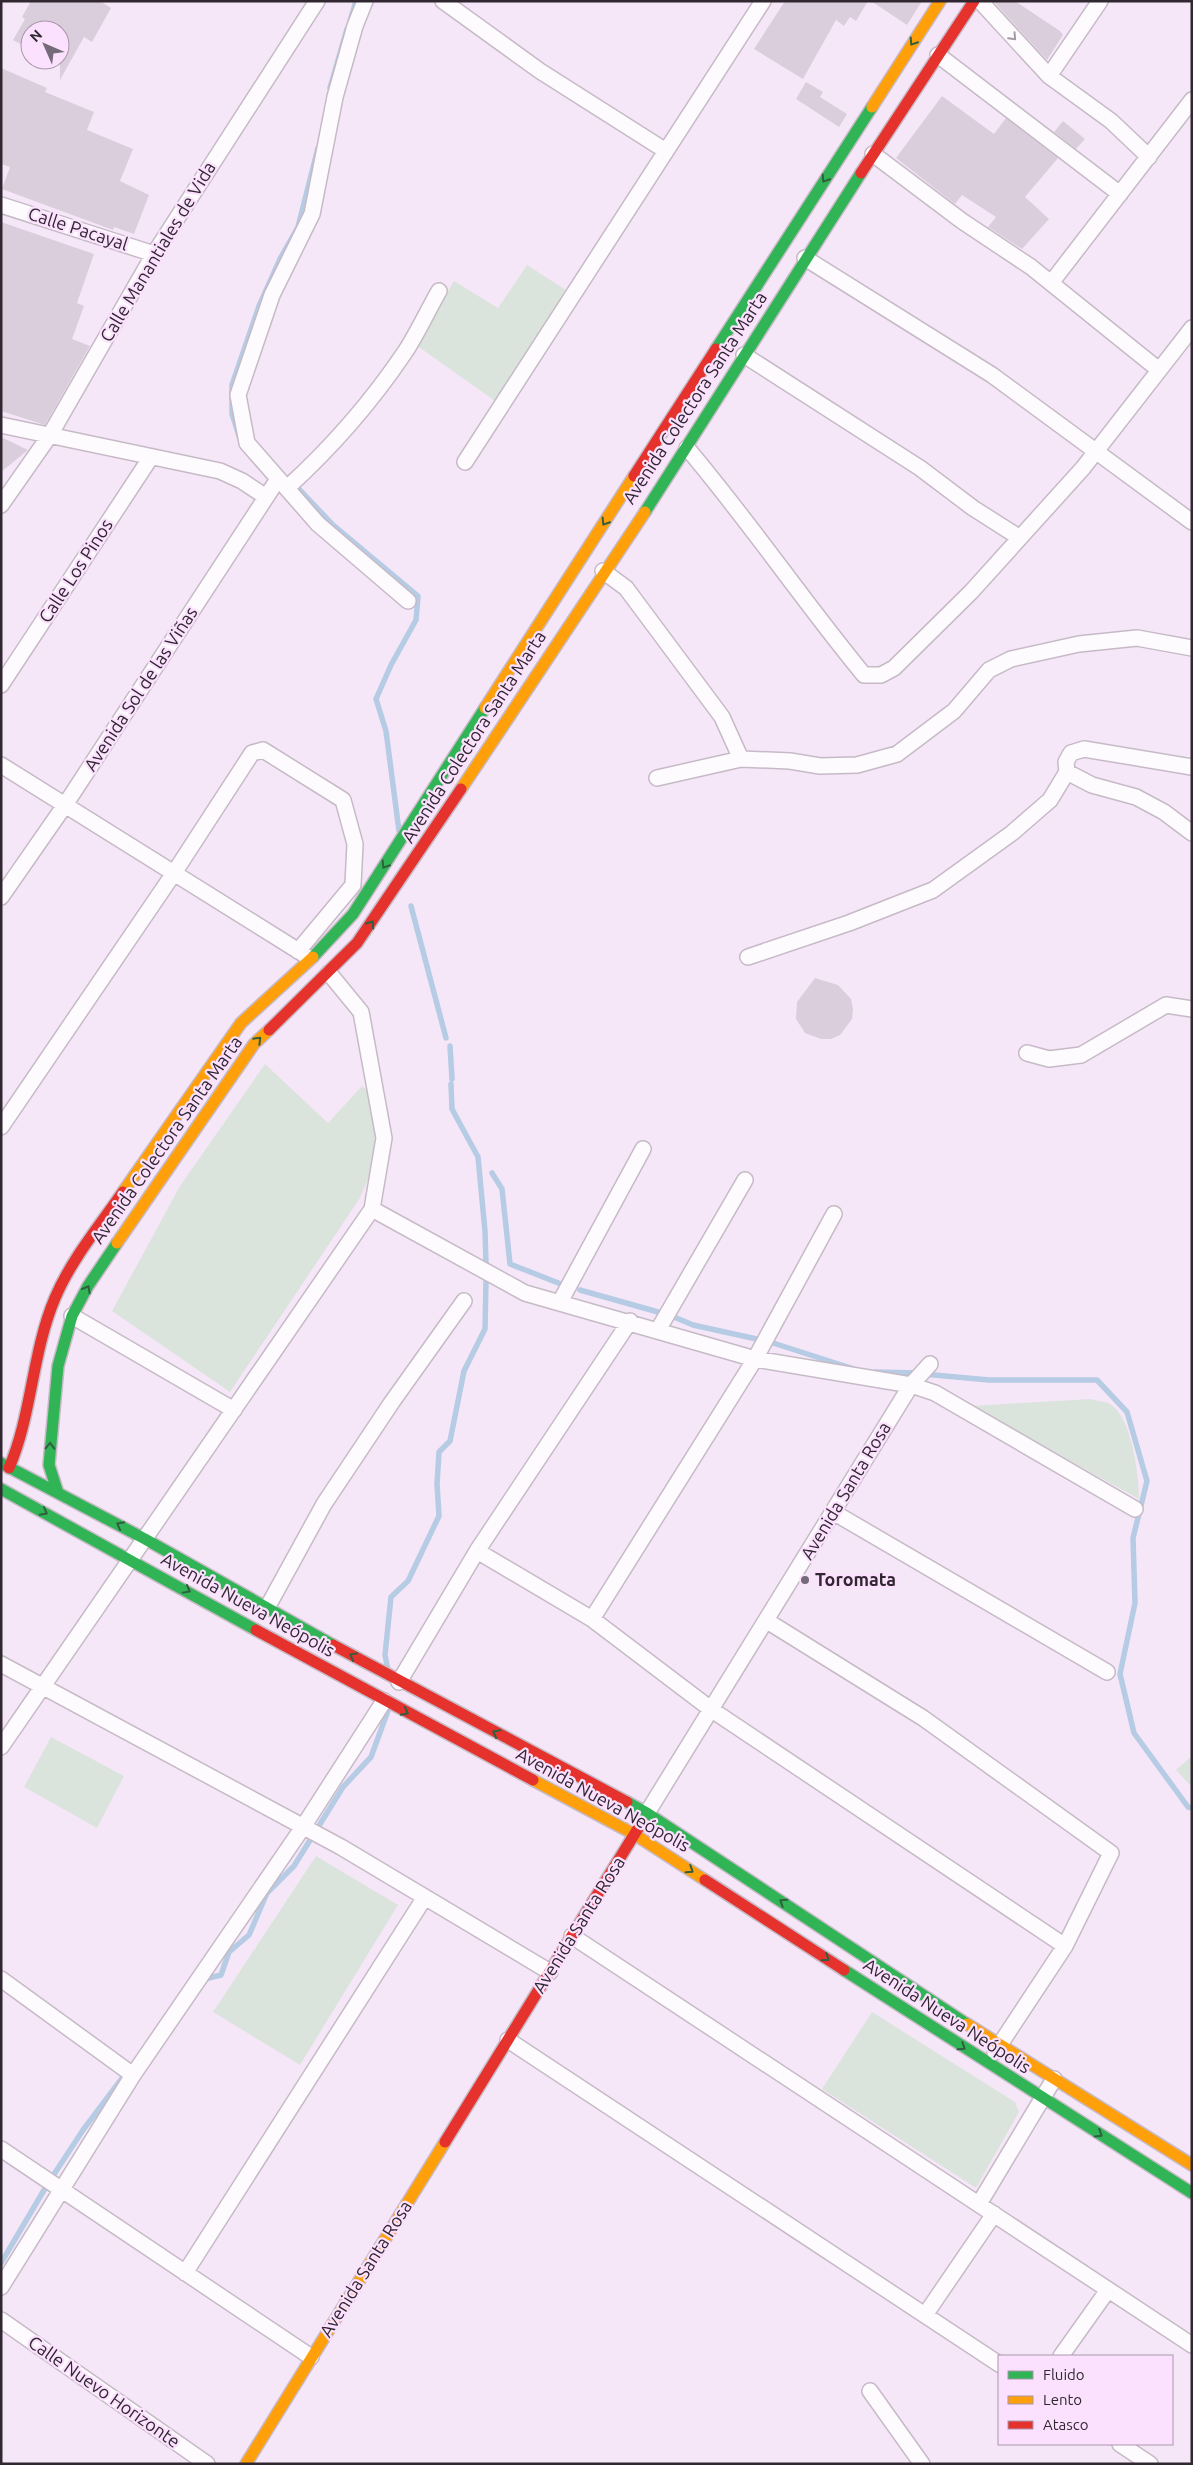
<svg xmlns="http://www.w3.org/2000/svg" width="1193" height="2465" font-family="Ubuntu,sans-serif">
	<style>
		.green { fill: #dbe4dc }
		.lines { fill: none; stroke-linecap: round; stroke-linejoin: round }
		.stream { stroke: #b6cbe4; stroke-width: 5.5 }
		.building { fill: #dacedc }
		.street-casing { stroke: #c6bac7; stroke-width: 18 }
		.fast-casing { stroke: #c6bac7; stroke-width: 14 }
		.slow-casing { stroke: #c6bac7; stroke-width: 14 }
		.jam-casing { stroke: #c6bac7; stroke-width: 14 }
		.street { stroke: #fefbfe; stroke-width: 15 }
		.fast { stroke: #30b455; stroke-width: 11 }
		.slow { stroke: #ff9f0a; stroke-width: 11 }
		.jam { stroke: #e5322d; stroke-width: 11 }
		.oneway { stroke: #a19ca2 }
		.oneway2 { stroke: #305f3f }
		.poi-dot { fill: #756a77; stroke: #fbe1fe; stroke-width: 2 }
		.labels { text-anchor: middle; stroke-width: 4.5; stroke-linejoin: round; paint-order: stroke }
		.street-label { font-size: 18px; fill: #302731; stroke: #fbe1fe }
		.poi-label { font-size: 18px; font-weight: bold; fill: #302731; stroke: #fbe1fe; text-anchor: start }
	</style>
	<rect width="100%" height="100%" fill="#f6e7f8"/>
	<!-- green -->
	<path class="green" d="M 527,265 L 566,290 L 495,401 L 416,345 L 454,281 L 498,308 Z
		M 265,1064 L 328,1123 L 362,1086 L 379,1099 L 380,1150 L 360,1198 L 230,1392 L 112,1311 L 180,1186 Z
		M 1091,1399 C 1097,1401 1105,1401 1110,1404 C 1132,1417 1139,1475 1139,1499 L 970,1406 Z
		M 51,1737 L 124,1776 L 97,1828 L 24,1787 Z
		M 1192,1756 L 1192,1787 L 1176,1770 Z
		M 316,1856 L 398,1905 L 300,2065 L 213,2012 Z
		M 872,2012 L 1015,2102 L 1019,2112 L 976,2188 L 822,2089 Z"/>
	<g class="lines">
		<!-- stream -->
		<path class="stream" d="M 350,21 L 356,1
			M 330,88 L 347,29
			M 240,439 L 232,414 L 232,385 L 259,306 L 281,257 L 298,227 L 318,148
			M 295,485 L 332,524 L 418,596 L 416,620 L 391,665 L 376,699 L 386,731 L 399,831
			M 411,906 L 446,1038
			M 450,1046 L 452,1079
			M 451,1084 L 452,1109 L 478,1157 L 485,1231 L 486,1264
			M 492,1173 L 502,1189 L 510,1264 L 566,1286
			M 580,1290 L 665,1314
			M 674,1317 L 693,1325 L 770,1342 L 854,1369
			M 875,1372 L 918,1373
			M 923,1374 L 989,1380 L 1097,1380 L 1127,1412 L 1147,1481 L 1133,1538 L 1135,1603 L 1120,1674 L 1134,1733 L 1188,1807 L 1192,1808
			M 388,1670 L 385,1655 L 391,1597 L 408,1581 L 439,1516 L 437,1484 L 439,1452 L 450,1441 L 464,1371 L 485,1329 L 486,1281
			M 201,1980 L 221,1975 L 229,1952 L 249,1935 L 267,1893 L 294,1866 L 343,1787 L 371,1757 L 389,1708
			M 1,2263 L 47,2185 L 83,2130 L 126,2073"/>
	</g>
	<!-- building -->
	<path class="building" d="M 31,1 L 100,1 L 111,8 L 92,42 L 84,37 L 60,80 L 60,30 L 30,30 L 30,49 L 13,40 L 25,19 L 22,17 Z
		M 785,1 L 868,1 L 856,21 L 850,17 L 844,26 L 836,20 L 803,79 L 754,49 Z
		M 871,1 L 922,1 L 907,25 Z
		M 993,1 L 1015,1 L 1060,31 L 1063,35 L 1047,60 Z
		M 1,68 L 47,88 L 45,92 L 94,112 L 87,130 L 133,149 L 120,181 L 149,195 L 134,234 L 114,227 L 113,230 L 2,189 L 10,167 L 1,164 Z
		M 806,82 L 823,92 L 820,97 L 847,114 L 839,127 L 796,99 Z
		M 942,96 L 994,134 L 1006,118 L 1058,158 L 1025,197 L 1049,219 L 1022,249 L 988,227 L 996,217 L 962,195 L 955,204 L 896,158 Z
		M 1063,121 L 1085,139 L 1076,149 L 1054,132 Z
		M 1,222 L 94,254 L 77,303 L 84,306 L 72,339 L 90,346 L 45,425 L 1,411 Z
		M 1,437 L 28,450 L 1,472 Z
		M 815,978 L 838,985 L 851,999 L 853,1009 L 852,1019 L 840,1035 L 831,1039 L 821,1039 L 805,1033 L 796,1019 L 797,1002 Z"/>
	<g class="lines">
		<defs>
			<path id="street" d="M 365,1 L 355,26 L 335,97 L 312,214 L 272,295 L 238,395 L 247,443 L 318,524 L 408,601
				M 443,1 L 540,71 L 666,151
				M 980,1 L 1049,76 L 1111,121 L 1149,157
				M 938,55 L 1120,194
				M 1049,76 L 1100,1
				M 873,154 L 962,221 L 1031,267 L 1159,370
				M 1,205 L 154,254
				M 805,258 L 992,375 L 1192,522
				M 1051,283 L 1192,100
				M 744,355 L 920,468 L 973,508 L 1020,538
				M 1,425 L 220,471 L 242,481 L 266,497
				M 687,448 C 749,521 803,601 864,675 L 881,675 L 894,668 L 971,592 L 1083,468 L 1192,328
				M 465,462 L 763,1
				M 287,488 C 331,448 372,401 405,352 C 417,334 428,310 439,291
				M 1,505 L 50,435 L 154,254 L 317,1
				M 603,571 L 626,588 L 722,717 L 741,759
				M 1,685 L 151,457
				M 1,765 L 305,955
				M 1067,772 L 1092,785 L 1136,797 L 1164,812 L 1192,833
				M 657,778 L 741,759 L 790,761 L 820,766 L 857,765 L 897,754 L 954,711 L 989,670 L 1011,659 L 1079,644 L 1137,638 L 1192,648
				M 1,897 L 65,805 L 278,479
				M 748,957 L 849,923 L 933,890 L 1012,833 L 1050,800 L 1067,772 L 1066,762 L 1071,753 L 1084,749 L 1192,767
				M 1027,1053 L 1049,1059 L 1081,1055 L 1166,1005 L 1192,1009
				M 1,1127 L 174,873 L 252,753 L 263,750 L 343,800 L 355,844 L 353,885 L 298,951
				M 372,1209 L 525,1293 L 755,1359 L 911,1385 L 935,1393 L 1135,1509
				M 560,1302 L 643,1149
				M 72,1316 L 234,1410
				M 658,1330 L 745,1180
				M 833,1512 L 1107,1672
				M 477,1551 L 592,1619 L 712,1710 L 1065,1946
				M 267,1608 L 324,1504 L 392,1402 L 464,1301
				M 592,1619 L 755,1359 L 834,1214
				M 767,1621 L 923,1718 L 1111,1853 L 1065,1946 L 995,2052
				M 1,1664 L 341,1847 L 550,1972
				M 399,1682 L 477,1551 L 630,1321
				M 1,1747 L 372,1209 L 384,1138 L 361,1012 L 329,973
				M 647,1813 L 911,1385 L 930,1364
				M 572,1936 L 1192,2345
				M 1,1979 L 133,2075
				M 508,2040 L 999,2364
				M 1,2149 L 311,2357
				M 979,2204 L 1054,2079
				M 185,2273 L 425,1897
				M 1,2287 L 133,2075 L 303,1827 L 384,1701
				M 925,2315 L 994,2214
				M 1,2320 L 207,2464
				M 1061,2356 L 1108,2290
				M 870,2391 L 922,2464
				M 1120,2444 L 1150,2464"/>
			<path id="fast" d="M 716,349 L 872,107
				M 645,512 L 861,173
				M 313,957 L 353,914 L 485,708
				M 1,1463 L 145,1539 L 333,1645
				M 1,1489 L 256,1630
				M 58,1493 L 49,1465 L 58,1366 L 72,1316 L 88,1286 L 117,1243
				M 627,1802 L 647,1813 L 967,2024
				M 844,1970 L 1192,2193"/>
			<path id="slow" d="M 872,107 L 940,1
				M 485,708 L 634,476
				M 461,789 L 645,512
				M 123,1192 L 241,1023 L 313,957
				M 117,1243 L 254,1044 L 269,1030
				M 533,1780 L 634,1834 L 705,1880
				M 967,2024 L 1192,2165
				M 246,2464 L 445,2142"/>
			<path id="jam" d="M 861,173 L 974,1
				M 634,476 L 716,349
				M 269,1030 L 357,943 L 461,789
				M 9,1468 C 32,1415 32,1352 55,1298 C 71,1260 100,1225 123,1192
				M 256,1630 L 533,1780
				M 333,1645 L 627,1802
				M 705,1880 L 844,1970
				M 445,2142 L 642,1822"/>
		</defs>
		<!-- street casing -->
		<use href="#street" class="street-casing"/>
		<!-- fast casing -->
		<use href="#fast" class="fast-casing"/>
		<!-- slow casing -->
		<use href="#slow" class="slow-casing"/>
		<!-- jam casing -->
		<use href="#jam" class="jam-casing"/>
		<!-- street -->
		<use href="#street" class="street"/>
		<!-- fast -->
		<use href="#fast" class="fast"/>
		<!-- slow -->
		<use href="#slow" class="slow"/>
		<!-- jam -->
		<use href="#jam" class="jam"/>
	</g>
	<!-- one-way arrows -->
	<defs><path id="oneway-chevron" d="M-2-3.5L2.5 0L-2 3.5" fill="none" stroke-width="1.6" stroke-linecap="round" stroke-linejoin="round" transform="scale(1.25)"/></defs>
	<use class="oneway" href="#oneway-chevron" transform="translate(1013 37) rotate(47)"/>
	<g class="oneway2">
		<use href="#oneway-chevron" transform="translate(913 42) rotate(123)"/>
		<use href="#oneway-chevron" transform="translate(825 179) rotate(123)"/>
		<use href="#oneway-chevron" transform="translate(605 522) rotate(122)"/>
		<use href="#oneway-chevron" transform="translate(385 865) rotate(123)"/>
		<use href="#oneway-chevron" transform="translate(371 924) rotate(-55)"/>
		<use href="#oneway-chevron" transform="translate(258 1040) rotate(-45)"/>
		<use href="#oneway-chevron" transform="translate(87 1289) rotate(-61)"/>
		<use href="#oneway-chevron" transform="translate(50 1446) rotate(-88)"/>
		<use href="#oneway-chevron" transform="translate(44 1512) rotate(28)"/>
		<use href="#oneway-chevron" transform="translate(120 1525) rotate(-152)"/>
		<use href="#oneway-chevron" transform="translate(187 1590) rotate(29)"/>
		<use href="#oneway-chevron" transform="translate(353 1656) rotate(-151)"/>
		<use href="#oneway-chevron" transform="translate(405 1712) rotate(28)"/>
		<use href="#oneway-chevron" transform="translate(496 1733) rotate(-152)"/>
		<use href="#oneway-chevron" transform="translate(690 1870) rotate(33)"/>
		<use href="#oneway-chevron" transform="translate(783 1902) rotate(-147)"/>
		<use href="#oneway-chevron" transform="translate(826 1958) rotate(33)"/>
		<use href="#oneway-chevron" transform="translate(962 2047) rotate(33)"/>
		<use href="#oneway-chevron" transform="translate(1099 2134) rotate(32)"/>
	</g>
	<!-- markers -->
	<circle class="poi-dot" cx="805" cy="1580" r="5"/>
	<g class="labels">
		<!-- street labels -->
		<g class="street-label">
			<text transform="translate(78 229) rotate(18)" y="6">Calle Pacayal</text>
			<text transform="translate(158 252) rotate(-59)" y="6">Calle Manantiales de Vida</text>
			<text transform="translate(695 398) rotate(-57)" y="6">Avenida Colectora Santa Marta</text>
			<text transform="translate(76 571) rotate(-57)" y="6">Calle Los Pinos</text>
			<text transform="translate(141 689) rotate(-57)" y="6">Avenida Sol de las Viñas</text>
			<text transform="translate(474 737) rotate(-57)" y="6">Avenida Colectora Santa Marta</text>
			<text transform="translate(167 1140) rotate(-55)" y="6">Avenida Colectora Santa Marta</text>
			<text transform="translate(846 1491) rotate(-59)" y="6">Avenida Santa Rosa</text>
			<text transform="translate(248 1605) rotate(29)" y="6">Avenida Nueva Neópolis</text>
			<text transform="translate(603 1800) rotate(29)" y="6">Avenida Nueva Neópolis</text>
			<text transform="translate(579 1925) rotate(-58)" y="6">Avenida Santa Rosa</text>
			<text transform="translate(947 2016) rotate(33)" y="6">Avenida Nueva Neópolis</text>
			<text transform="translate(366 2269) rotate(-58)" y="6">Avenida Santa Rosa</text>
			<text transform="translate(104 2392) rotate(35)" y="6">Calle Nuevo Horizonte</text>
		</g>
		<!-- poi labels -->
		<g class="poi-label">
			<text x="815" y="1586">Toromata</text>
		</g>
	</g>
	<!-- border -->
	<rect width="1193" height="2465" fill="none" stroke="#302731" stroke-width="5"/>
	<!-- legend -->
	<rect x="998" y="2355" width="175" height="90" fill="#fbe1fe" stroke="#aa97ac"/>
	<rect x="1008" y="2371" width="25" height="8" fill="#30b455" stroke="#aa97ac"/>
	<text x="1043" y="2380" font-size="15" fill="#302731">Fluido</text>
	<rect x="1008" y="2396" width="25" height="8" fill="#ff9f0a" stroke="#aa97ac"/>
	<text x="1043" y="2405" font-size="15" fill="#302731">Lento</text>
	<rect x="1008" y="2421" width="25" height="8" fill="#e5322d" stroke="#aa97ac"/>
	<text x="1043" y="2430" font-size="15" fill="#302731">Atasco</text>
	<!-- north arrow -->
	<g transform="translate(45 45) rotate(315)"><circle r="24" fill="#fbe1fe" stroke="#aa97ac"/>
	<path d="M0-4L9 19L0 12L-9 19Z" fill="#756a77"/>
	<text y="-8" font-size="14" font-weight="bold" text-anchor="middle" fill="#302731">N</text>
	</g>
</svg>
